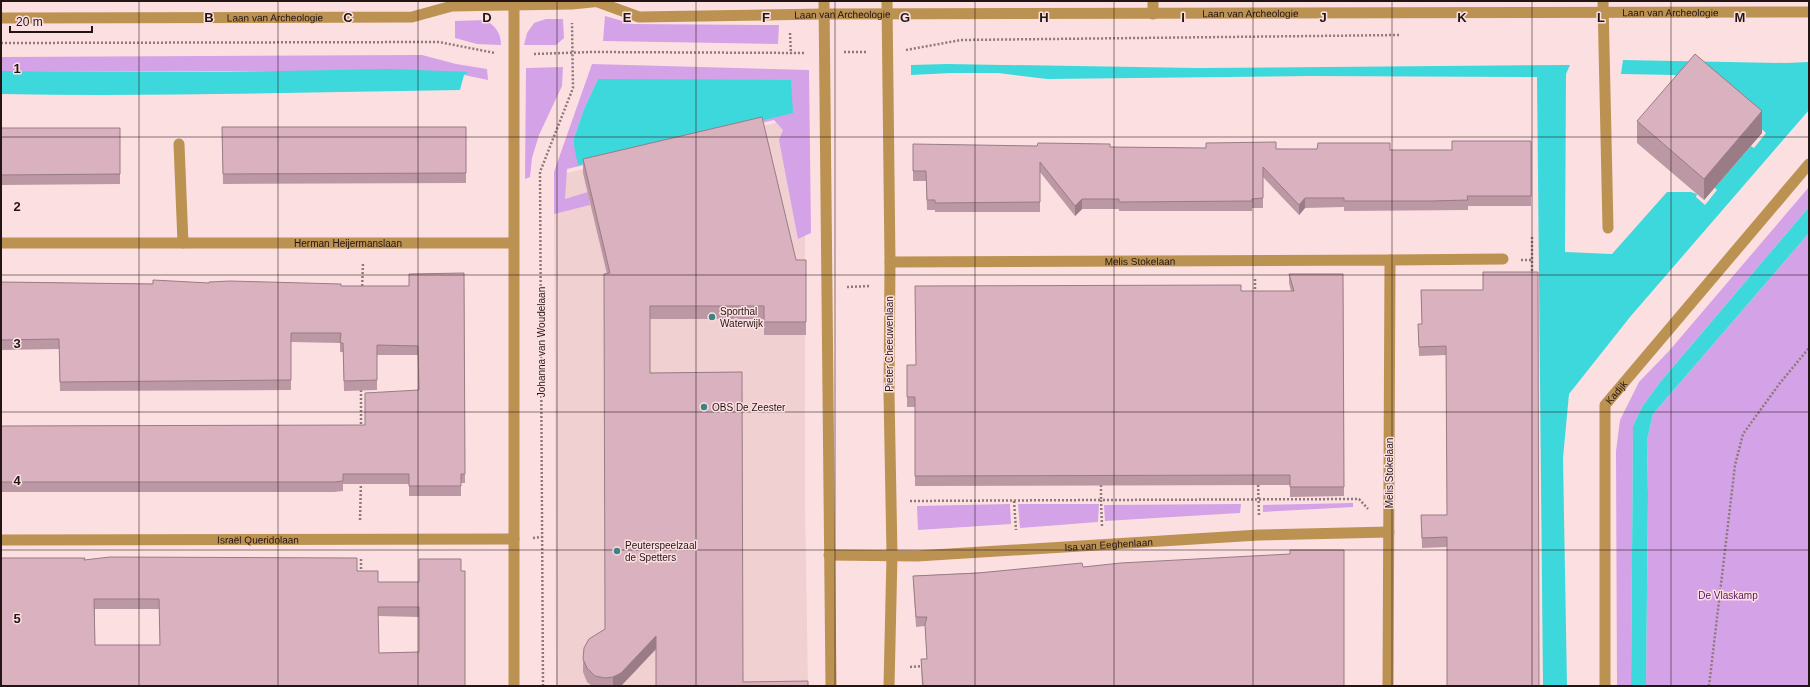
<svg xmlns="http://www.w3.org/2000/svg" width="1810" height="687" font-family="Helvetica,sans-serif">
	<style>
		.built { fill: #f0d0d0 }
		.green { fill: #d4a2e6; fill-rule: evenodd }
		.water { fill: #3dd8db }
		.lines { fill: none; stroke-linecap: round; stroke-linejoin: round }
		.path { stroke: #8e7979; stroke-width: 2.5; stroke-dasharray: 2 2; stroke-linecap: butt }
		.service { stroke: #bc9252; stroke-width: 11 }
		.minor { stroke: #bc9252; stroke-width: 11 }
		.wall { fill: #bb98a3; fill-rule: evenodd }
		.shaded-wall { fill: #997c85 }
		.building { fill: #dab1be; stroke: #997c85; fill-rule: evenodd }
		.grid { fill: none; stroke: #241515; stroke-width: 1; stroke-opacity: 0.55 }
		.poi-dot { fill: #3b8485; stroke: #fce0e1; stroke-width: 1.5 }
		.labels { text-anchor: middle; stroke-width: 3; stroke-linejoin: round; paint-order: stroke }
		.street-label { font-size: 10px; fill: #241515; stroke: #fce0e1 }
		.poi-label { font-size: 10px; fill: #241515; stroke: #fce0e1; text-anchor: start }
		.park-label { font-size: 10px; fill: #57126b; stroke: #fce0e1 }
		.grid-label { font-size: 13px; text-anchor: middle; font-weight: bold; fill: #241515; stroke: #fce0e1; stroke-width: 3; stroke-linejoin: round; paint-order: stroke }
	</style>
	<rect width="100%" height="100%" fill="#fce0e1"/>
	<!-- built -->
	<path class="built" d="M 805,116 L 805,500 L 808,686 L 556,686 L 554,176 Z"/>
	<!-- green -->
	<path class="green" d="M 605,16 L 633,24 L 779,25 L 778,44 L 603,41 Z
		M 546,19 L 563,19 L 564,38 L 556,45 L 524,45 L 527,33 L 534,23 Z
		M 485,20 C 495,26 501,32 501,45 L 477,44 L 455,38 L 455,21 Z
		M 422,55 L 456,64 L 487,69 L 488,80 L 464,75 L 468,72 L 1,71 L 1,57 Z
		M 592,64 L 809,70 L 811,233 L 798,239 L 779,140 L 783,130 L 774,120 L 567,169 L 565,199 L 588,192 L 590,205 L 554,214 L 554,172 ZM 598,79 L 579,165 L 573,141 L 584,109 Z
		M 563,67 L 562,86 L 539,135 L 532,158 L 530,177 L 525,179 L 526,68 Z
		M 1809,187 L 1809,207 L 1661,381 L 1642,407 L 1633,426 L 1631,686 L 1617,686 L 1616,451 L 1620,420 L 1639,382 L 1669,351 Z
		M 1809,233 L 1809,686 L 1646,686 L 1648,495 L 1647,440 L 1653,414 Z
		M 1353,503 L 1353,507 L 1263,512 L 1263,505 Z
		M 1010,504 L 1011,524 L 918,530 L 917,506 Z
		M 1018,504 L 1099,504 L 1098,522 L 1020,528 Z
		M 1241,504 L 1240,513 L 1105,521 L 1104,505 Z"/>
	<!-- water -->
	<path class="water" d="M 1623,60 L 1786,63 L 1809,62 L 1809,110 L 1630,317 L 1569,394 L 1563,458 L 1567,686 L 1543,686 L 1537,77 L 1310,76 L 1047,79 L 998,73 L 952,73 L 911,75 L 911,65 L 947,64 L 1197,68 L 1570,65 L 1566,74 L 1565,252 L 1612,254 L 1667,192 L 1691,192 L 1697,194 L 1696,197 L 1705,205 L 1717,190 L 1715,188 L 1716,186 L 1751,146 L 1754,148 L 1766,133 L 1757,125 L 1682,86 L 1675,75 L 1621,74 Z
		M 390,69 L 469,72 L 464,75 L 460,90 C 307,92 154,97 1,94 L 1,71 L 226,72 Z
		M 598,79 L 791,80 L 793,113 L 578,165 L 573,141 L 584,109 Z
		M 1809,207 L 1809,233 L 1653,414 L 1647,440 L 1648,495 L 1646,686 L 1631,686 L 1633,426 L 1642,407 L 1661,381 Z"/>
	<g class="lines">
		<!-- path -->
		<path class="path" d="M 790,33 L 791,54
			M 1,43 L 439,42 L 495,53
			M 906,50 L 961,40 L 1400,35
			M 844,52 L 867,52
			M 534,54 L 591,52 L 805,53
			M 1521,260 L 1531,260
			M 1532,275 L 1532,237
			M 1255,279 L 1255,292
			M 847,287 L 870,286
			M 362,290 L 363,263
			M 361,428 L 361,389
			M 1258,481 L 1259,516
			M 910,501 L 1101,500 L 1101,482
			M 1014,501 L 1016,530
			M 360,520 L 361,481
			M 1102,526 L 1101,500 L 1359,499 L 1368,509
			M 533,538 L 542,537
			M 361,559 L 361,574
			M 910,667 L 923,666
			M 543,686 L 540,172 L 573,88 L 572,23
			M 1709,686 L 1735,465 L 1743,434 L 1780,383 L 1809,348"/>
		<!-- service -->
		<path class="service" d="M 1603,1 L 1608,228
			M 179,144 L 183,243"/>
		<!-- minor -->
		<g class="minor">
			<path d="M 514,1 L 514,686"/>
			<path d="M 824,1 L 831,686"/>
			<path d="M 887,1 L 890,262 L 889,393 L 892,555 L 889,686"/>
			<path id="s1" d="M 598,2 L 639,17 L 824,14 L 1809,12"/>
			<path d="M 1153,14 L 1153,1"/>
			<path id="s2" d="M 1,18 L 412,17 L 452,6 L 572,4 L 602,1"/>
			<path id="s3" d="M 1,243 L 513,243"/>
			<path d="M 1390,260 L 1503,259"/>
			<path id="s4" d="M 890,262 L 1390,260 L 1388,686"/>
			<path id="s5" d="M 1,540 L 514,539"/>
			<path id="s6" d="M 829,555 L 917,556 L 1259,535 L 1389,532"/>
			<path id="s7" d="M 1605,686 L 1605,405 L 1809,164"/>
		</g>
	</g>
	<!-- wall -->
	<path class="wall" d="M 1637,121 L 1762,133 L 1704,200 L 1637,143 Z
		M 222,127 L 466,127 L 466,183 L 223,184 Z
		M 1,128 L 120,128 L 120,184 L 1,185 Z
		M 1531,141 L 1531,206 L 1468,206 L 1468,210 L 1344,211 L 1344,207 L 1305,208 L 1299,215 L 1263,177 L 1263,208 L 1252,208 L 1252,211 L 1119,211 L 1119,209 L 1082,209 L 1075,216 L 1040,172 L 1040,212 L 935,212 L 935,210 L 927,210 L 926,181 L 913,181 L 913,171 L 1110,147 L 1390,150 L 1452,150 Z
		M 583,159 L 796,260 L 806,260 L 806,335 L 764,335 L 764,319 L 650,319 L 650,373 L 742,372 L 656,686 L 656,649 L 621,686 L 592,686 L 587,682 L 583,672 L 583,659 L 605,629 L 607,274 L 583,173 Z
		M 1538,272 L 1447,547 L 1422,548 L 1421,515 L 1447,515 L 1446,355 L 1419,356 L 1418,324 L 1422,324 L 1421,290 L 1483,290 Z
		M 464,273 L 465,483 L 461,483 L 461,496 L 409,496 L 409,484 L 343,484 L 343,491 L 334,492 L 1,492 L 1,426 L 365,425 L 418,390 L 418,355 L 377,355 L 377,390 L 344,391 L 343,352 L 340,352 L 340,343 L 291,342 L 291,390 L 60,391 L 59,349 L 1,350 L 1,282 L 341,286 L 409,286 Z
		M 1289,274 L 1343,274 L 1344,496 L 1290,497 L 1290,485 L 915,486 L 915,407 L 907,407 L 907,375 L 915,365 L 1241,291 L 1291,291 L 1289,283 Z
		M 85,560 L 357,571 L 378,582 L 419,582 L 465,686 L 1,686 ZM 95,609 L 159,609 L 160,645 L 95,645 ZM 378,616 L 419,617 L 419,652 L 379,653 Z
		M 1083,567 L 1344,686 L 922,686 L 921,659 L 927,659 L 925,626 L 916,627 L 913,576 Z"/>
	<!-- shaded-wall -->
	<path class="shaded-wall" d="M 1762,111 L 1762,133 L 1704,200 L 1704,179 Z
		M 1305,198 L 1305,208 L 1299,215 L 1299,205 Z
		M 1082,199 L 1082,209 L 1075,216 L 1075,206 Z
		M 656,636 L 656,649 L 621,686 L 613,686 L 613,677 Z"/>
	<!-- building -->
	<path class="building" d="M 1695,54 L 1762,111 L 1704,179 L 1637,121 Z
		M 762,117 L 796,260 L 806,260 L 806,322 L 764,322 L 764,306 L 650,306 L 650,373 L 742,372 L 743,682 L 808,681 L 808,686 L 656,686 L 656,636 L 621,673 L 613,677 L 605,678 L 595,676 L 587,668 L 583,659 L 584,648 L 589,639 L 605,629 L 604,274 L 610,273 L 583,159 Z
		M 222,127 L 466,127 L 466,173 L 223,174 Z
		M 1,128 L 120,128 L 120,174 L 1,175 Z
		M 1452,141 L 1531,141 L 1531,196 L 1467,196 L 1468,200 L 1431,201 L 1344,201 L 1344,198 L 1305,198 L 1299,205 L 1263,167 L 1263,198 L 1252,199 L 1252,201 L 1119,202 L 1119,199 L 1082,199 L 1075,206 L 1040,162 L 1040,202 L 935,203 L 935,200 L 927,200 L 926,171 L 913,171 L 913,144 L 1037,146 L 1038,143 L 1110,144 L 1110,147 L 1206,148 L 1206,143 L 1276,142 L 1276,149 L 1317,149 L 1318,143 L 1390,143 L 1390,150 L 1452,150 Z
		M 1483,272 L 1538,272 L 1539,686 L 1447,686 L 1447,537 L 1422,538 L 1421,515 L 1447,515 L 1446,346 L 1419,347 L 1418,324 L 1422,324 L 1421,290 L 1483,290 Z
		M 464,273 L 465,474 L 461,474 L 461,486 L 409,486 L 409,474 L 343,474 L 343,481 L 334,482 L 1,482 L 1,426 L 365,425 L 365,393 L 419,390 L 418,346 L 377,345 L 377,380 L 344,381 L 343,343 L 340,343 L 341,333 L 291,333 L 291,380 L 60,382 L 59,339 L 1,340 L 1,282 L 153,284 L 153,280 L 209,283 L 209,282 L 230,281 L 341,284 L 341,286 L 409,286 L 409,274 Z
		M 1289,274 L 1343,274 L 1344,487 L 1290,487 L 1290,475 L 915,476 L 915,397 L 907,397 L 907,365 L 916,365 L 915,286 L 1241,285 L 1241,291 L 1294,291 Z
		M 1290,550 L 1344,550 L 1344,686 L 923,686 L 921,659 L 927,659 L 925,624 L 927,617 L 916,617 L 913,576 L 978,573 L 1082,563 L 1083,567 L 1121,563 L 1290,554 Z
		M 110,557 L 357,558 L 357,571 L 378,571 L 378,582 L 419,582 L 419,559 L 461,559 L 461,571 L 465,571 L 465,686 L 1,686 L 1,558 L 85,558 L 84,560 ZM 94,599 L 159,599 L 160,645 L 95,645 ZM 378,607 L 419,607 L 419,652 L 379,653 Z"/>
	<!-- grid -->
	<path class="grid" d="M 139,1 L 139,686M 278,1 L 278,686M 418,1 L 418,686M 557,1 L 557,686M 696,1 L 696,686M 835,1 L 835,686M 975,1 L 975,686M 1114,1 L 1114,686M 1253,1 L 1253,686M 1392,1 L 1392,686M 1532,1 L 1532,686M 1671,1 L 1671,686M 1,137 L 1809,137M 1,275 L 1809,275M 1,412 L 1809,412M 1,550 L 1809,550"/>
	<!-- markers -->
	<g class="poi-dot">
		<circle cx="712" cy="317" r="4"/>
		<circle cx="704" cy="407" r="4"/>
		<circle cx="617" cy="551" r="4"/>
	</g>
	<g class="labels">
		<!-- street labels -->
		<g class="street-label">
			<text dy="4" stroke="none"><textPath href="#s1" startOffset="1075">Laan van Archeologie</textPath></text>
			<text dy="4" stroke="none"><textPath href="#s1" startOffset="655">Laan van Archeologie</textPath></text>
			<text dy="4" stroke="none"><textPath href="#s1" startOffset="247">Laan van Archeologie</textPath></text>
			<text dy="4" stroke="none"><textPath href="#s2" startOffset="274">Laan van Archeologie</textPath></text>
			<text dy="4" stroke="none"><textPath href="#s3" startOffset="347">Herman Heijermanslaan</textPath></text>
			<text dy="4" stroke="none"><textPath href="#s4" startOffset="250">Melis Stokelaan</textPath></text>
			<text transform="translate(541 342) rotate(-90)" y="4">Johanna van Woudelaan</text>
			<text transform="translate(889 344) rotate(-90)" y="4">Pieter Cheeuwenlaan</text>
			<text dy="4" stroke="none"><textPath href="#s7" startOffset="298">Kadijk</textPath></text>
			<text transform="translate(1389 473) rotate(-90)" y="4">Melis Stokelaan</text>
			<text dy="4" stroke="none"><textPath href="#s5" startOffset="257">Israël Queridolaan</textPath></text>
			<text dy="4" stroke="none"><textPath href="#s6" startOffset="280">Isa van Eeghenlaan</textPath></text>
		</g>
		<!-- poi labels -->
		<g class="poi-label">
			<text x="720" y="315">Sporthal<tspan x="720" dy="12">Waterwijk</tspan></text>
			<text x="712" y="411">OBS De Zeester</text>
			<text x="625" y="549">Peuterspeelzaal<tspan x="625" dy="12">de Spetters</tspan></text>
		</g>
		<!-- park labels -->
		<g class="park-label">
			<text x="1728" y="599">De Vlaskamp</text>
		</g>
	</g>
	<g class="grid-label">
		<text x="209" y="22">B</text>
		<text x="348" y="22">C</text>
		<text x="487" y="22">D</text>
		<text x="627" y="22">E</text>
		<text x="766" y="22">F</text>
		<text x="905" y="22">G</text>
		<text x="1044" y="22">H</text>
		<text x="1183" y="22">I</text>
		<text x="1323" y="22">J</text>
		<text x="1462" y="22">K</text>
		<text x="1601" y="22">L</text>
		<text x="1740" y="22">M</text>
		<text x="17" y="73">1</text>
		<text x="17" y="211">2</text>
		<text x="17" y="348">3</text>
		<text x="17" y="485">4</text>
		<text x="17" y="623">5</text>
	</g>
	<!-- border -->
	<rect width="1810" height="687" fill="none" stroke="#241515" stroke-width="4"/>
	<!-- scale -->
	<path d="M10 26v6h82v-6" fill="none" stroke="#241515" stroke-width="2"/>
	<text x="16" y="26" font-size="12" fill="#241515" stroke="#fce0e1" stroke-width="3" paint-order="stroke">20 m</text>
</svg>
